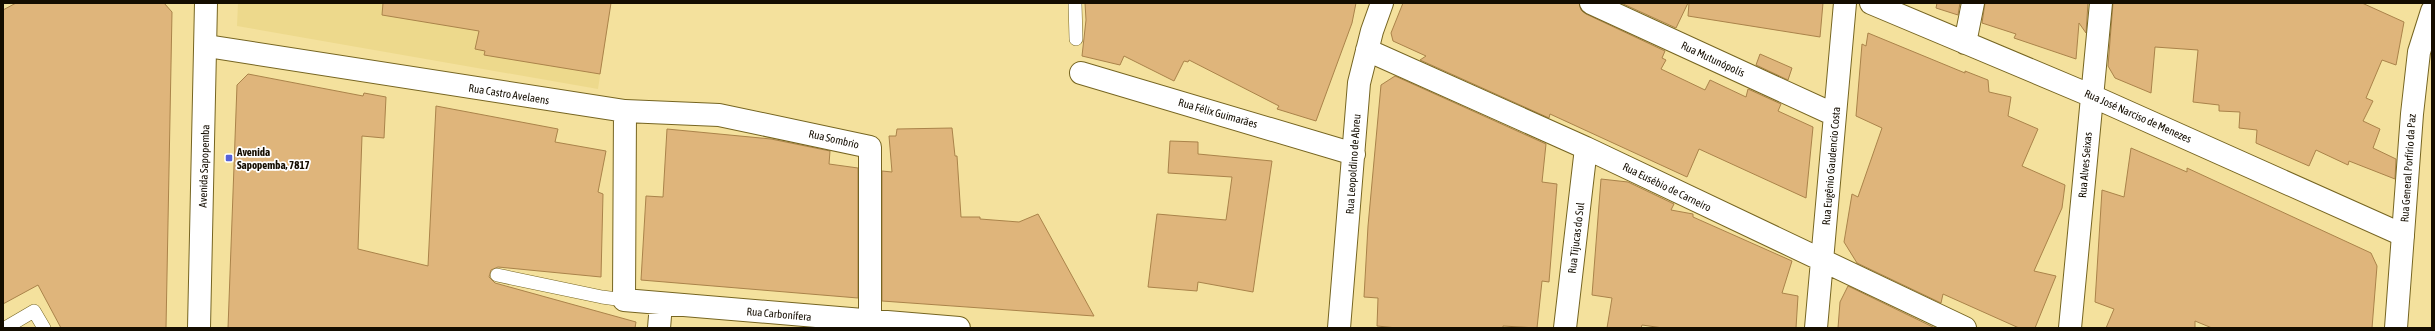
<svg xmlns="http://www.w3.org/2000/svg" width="2435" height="331" font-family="'Asap Condensed',sans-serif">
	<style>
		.built { fill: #edd98c }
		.building { fill: #dfb57b; stroke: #aa834a }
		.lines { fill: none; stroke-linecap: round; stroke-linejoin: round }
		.service-casing { stroke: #766521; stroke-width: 14 }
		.minor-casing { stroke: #766521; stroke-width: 24 }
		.tertiary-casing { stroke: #766521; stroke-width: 24 }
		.secondary-casing { stroke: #766521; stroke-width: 24 }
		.service { stroke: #fff; stroke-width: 13 }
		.minor { stroke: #fff; stroke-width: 22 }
		.tertiary { stroke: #fff; stroke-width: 22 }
		.secondary { stroke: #fff; stroke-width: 22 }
		.poi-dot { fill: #5762d9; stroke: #fff; stroke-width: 1.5 }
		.labels { text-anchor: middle; stroke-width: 3.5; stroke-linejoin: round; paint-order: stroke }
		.street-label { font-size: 11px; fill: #140d00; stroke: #fff }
		.poi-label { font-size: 11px; font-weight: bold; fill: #140d00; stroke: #fff; text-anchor: start }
	</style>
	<rect width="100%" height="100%" fill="#f4e19d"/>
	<!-- built -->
	<path class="built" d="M 238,3 L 611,3 L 598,89 L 237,26 Z"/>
	<!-- building -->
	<path class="building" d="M 16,3 L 164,3 L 172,12 L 166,328 L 61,328 L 38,285 L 3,304 L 3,10 Z
		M 383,3 L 611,3 L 600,74 L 484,55 L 485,51 L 475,49 L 479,31 L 382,15 Z
		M 1085,3 L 1356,3 L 1352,23 L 1316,121 L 1277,109 L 1279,106 L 1189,60 L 1188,62 L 1184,61 L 1174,81 L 1124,56 L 1120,65 L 1082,56 L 1086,20 Z
		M 1403,3 L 1579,3 L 1581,10 L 1586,14 L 1665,51 L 1662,58 L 1666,60 L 1661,69 L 1705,90 L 1710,80 L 1746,97 L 1748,89 L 1781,104 L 1778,111 L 1813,127 L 1806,198 L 1699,149 L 1687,177 L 1550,114 L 1549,118 L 1420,60 L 1426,56 L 1393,41 L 1391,33 Z
		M 1621,3 L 1688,3 L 1676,28 Z
		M 1689,3 L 1823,3 L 1820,37 L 1688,16 Z
		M 1937,3 L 1960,3 L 1958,15 L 1936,8 Z
		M 1985,3 L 2088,3 L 2086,33 L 2079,23 L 2076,59 L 2014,38 L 2016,34 L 1982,23 Z
		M 2113,3 L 2362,3 L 2404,22 L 2396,65 L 2382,60 L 2366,98 L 2373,101 L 2363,121 L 2380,129 L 2373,148 L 2396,159 L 2395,179 L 2349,161 L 2348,165 L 2316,150 L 2309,166 L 2256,143 L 2257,130 L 2239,128 L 2240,112 L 2219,111 L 2219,105 L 2193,102 L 2198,50 L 2155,47 L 2151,93 L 2115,78 L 2108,66 Z
		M 1868,33 L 1965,73 L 1965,71 L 1988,80 L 1989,92 L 2011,97 L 2008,116 L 2038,129 L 2022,166 L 2065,185 L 2062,208 L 2034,271 L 2056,276 L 2035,328 L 2019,328 L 1943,294 L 1941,303 L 1857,263 L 1844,242 L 1852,194 L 1858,197 L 1882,128 L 1856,116 L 1862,44 L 1866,46 Z
		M 1760,54 L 1792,68 L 1788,80 L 1756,65 Z
		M 248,74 L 363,96 L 364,93 L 386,97 L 384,138 L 362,136 L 358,249 L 428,266 L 436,106 L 558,129 L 555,142 L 606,151 L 598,192 L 603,194 L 601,277 L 498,267 L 491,270 L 489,277 L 495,283 L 636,322 L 635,328 L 228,328 L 237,85 Z
		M 1395,76 L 1546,144 L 1542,182 L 1557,184 L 1549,282 L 1542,281 L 1537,328 L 1503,326 L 1503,328 L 1397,328 L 1377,326 L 1378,298 L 1364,297 L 1368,226 L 1381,85 Z
		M 952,128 L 955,156 L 957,156 L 961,217 L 980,217 L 980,219 L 1019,222 L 1038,214 L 1094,316 L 882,301 L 882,171 L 892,172 L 889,136 L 896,136 L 897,129 Z
		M 667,129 L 771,139 L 830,151 L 829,164 L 858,168 L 858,298 L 641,280 L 646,196 L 663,197 Z
		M 1170,141 L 1198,142 L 1198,154 L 1272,161 L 1253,292 L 1198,282 L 1197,291 L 1148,287 L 1157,214 L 1226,220 L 1232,177 L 1168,173 Z
		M 2131,148 L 2187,172 L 2187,168 L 2371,253 L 2377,266 L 2372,328 L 2212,328 L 2195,321 L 2195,328 L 2106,328 L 2114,309 L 2095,302 L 2102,190 L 2124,197 Z
		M 1601,179 L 1628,182 L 1674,204 L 1671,210 L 1693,214 L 1693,217 L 1792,261 L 1782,293 L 1798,296 L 1796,328 L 1663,328 L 1642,325 L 1641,328 L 1607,328 L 1612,298 L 1592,295 Z
		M 1848,286 L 1935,328 L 1838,328 L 1840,302 Z"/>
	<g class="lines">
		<defs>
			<path id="service" d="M 1075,3 L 1076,39
				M 497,275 L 602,297 L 624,300
				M 5,328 L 34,311 L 44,328"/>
			<path id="minor" d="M 1591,3 L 1835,115
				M 1871,3 L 2092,96 L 2403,235
				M 1965,43 L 1973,3
				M 207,46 L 625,111 L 624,300 L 959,328
				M 1367,50 L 1586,148 L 1965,328
				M 1081,73 L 1354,154
				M 625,111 L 719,115 L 870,147 L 870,322
				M 659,328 L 661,304
				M 1339,328 L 1359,83 L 1372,31 L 1382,3
				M 1565,328 L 1586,148
				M 1816,328 L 1845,3
				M 2070,328 L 2101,3"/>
			<path id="tertiary" d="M 2396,328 L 2412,114 L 2419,52 L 2432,11"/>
			<path id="secondary" d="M 199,328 L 206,3"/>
		</defs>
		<!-- service casing -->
		<use href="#service" class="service-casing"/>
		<!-- minor casing -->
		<use href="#minor" class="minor-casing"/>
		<!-- tertiary casing -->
		<use href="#tertiary" class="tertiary-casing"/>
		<!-- secondary casing -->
		<use href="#secondary" class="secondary-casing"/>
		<!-- service -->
		<use href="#service" class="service"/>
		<!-- minor -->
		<use href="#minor" class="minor"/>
		<!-- tertiary -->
		<use href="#tertiary" class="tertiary"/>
		<!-- secondary -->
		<use href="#secondary" class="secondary"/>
	</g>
	<!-- markers -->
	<rect class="poi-dot" x="225" y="154" width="8" height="8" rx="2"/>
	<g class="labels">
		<!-- street labels -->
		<g class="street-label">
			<text transform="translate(1713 59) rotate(25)" y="4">Rua Mutunópolis</text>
			<text transform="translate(509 94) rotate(9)" y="4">Rua Castro Avelaens</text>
			<text transform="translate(1218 113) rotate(16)" y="4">Rua Félix Guimarães</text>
			<text transform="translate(2138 116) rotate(24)" y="4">Rua José Narciso de Menezes</text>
			<text transform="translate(834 139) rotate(13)" y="4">Rua Sombrio</text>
			<text transform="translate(1353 164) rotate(-86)" y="4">Rua Leopoldino de Abreu</text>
			<text transform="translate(2085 165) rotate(-85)" y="4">Rua Alves Seixas</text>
			<text transform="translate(204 166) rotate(-88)" y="4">Avenida Sapopemba</text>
			<text transform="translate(1831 166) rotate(-85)" y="4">Rua Eugênio Gaudencio Costa</text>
			<text transform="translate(2408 168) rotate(-86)" y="4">Rua General Porfírio da Paz</text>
			<text transform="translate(1667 187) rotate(26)" y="4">Rua Eusébio de Carneiro</text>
			<text transform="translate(1576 238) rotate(-83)" y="4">Rua Tijucas do Sul</text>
			<text transform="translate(779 314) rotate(5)" y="4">Rua Carbonífera</text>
		</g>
		<!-- poi labels -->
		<g class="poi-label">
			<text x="237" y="156">Avenida<tspan x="237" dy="13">Sapopemba, 7817</tspan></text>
		</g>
	</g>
	<!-- border -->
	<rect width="2435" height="331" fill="none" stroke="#140d00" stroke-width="8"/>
</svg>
